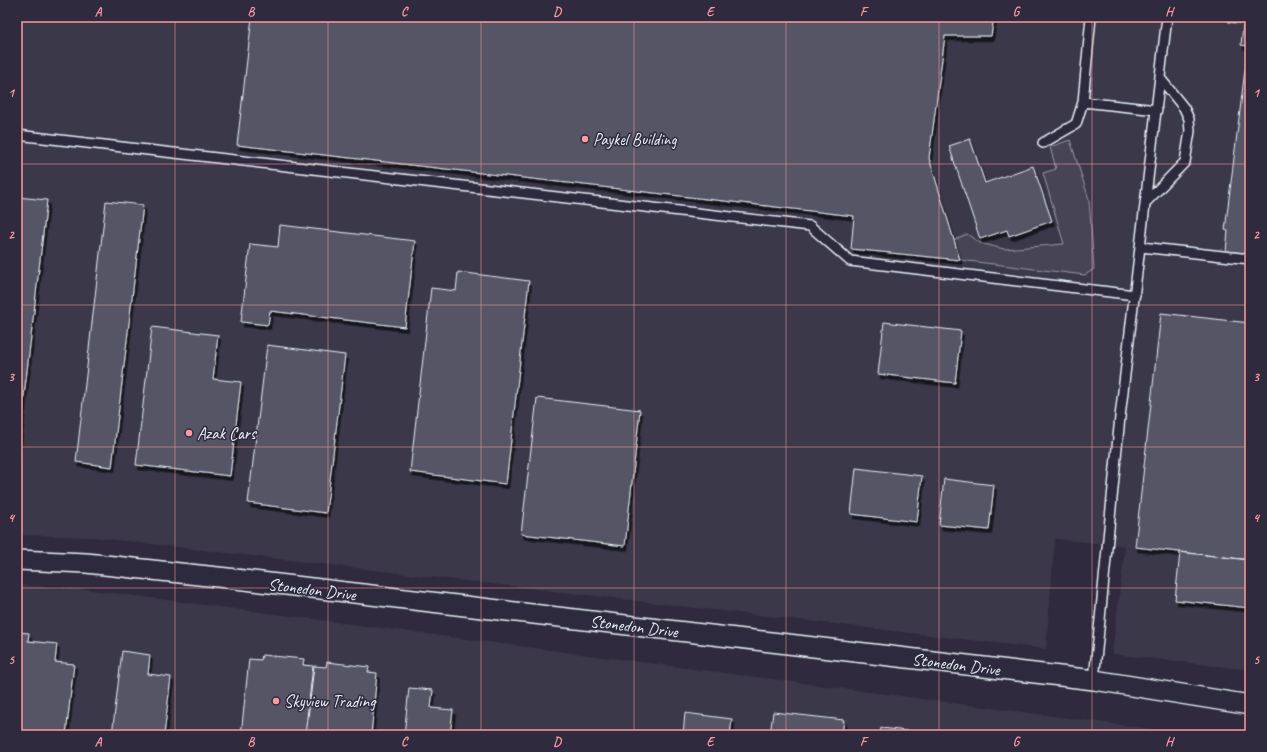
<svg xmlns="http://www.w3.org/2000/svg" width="1267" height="752" font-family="Caveat,sans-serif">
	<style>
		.built { fill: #3b3749 }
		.green { fill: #464455; stroke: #979aa6 }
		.building { fill: #575565; stroke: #e8f1f8; filter: url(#shadow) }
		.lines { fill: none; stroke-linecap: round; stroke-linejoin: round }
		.lane-casing { stroke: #e8f1f8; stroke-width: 12 }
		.street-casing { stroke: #e8f1f8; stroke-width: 22 }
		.lane { stroke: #2f2a3d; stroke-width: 9 }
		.street { stroke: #2f2a3d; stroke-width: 19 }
		.grid { fill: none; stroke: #ff9aa2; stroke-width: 1; stroke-opacity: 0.55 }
		.poi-dot { fill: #ff9aa2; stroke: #2f2a3d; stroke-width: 1.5 }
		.labels { text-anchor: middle; stroke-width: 3; stroke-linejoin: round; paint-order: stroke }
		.poi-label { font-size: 17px; fill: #e8f1f8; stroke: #2f2a3d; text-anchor: start }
		.street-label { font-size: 17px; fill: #e8f1f8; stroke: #2f2a3d }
		.neatline { fill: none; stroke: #ff9aa2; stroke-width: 1.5 }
		.grid-label { font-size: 13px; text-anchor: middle; font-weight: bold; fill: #ff9aa2 }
	</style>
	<defs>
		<filter id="shadow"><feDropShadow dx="2.5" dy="4.5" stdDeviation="0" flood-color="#0009"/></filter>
	</defs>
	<rect width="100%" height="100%" fill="#2f2a3d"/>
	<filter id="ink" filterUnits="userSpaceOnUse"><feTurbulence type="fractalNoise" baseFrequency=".025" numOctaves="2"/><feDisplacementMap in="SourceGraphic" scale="8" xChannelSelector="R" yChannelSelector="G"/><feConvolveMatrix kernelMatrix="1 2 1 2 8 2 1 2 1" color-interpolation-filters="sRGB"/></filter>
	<g filter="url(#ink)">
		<!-- built -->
		<path class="built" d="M 17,17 L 1250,17 L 1250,670 L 1112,654 L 1125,546 L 1055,539 L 1046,649 L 91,537 L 17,535 Z
			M 17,585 L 84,589 L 1199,735 L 17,735 Z"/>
		<!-- green -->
		<path class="green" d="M 1070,140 L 1089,199 L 1094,269 L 1085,275 L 960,260 L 954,240 L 967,234 L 980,243 L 1004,249 L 1064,244 L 1043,173 L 1056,169 L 1050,147 Z"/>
		<!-- building -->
		<path class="building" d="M 252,17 L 994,17 L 991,36 L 945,36 L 929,158 L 960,260 L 851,249 L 854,216 L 237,145 Z
			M 1244,17 L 1250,17 L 1250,254 L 1226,251 L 1228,231 L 1225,230 L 1248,46 L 1241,45 Z
			M 970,139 L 985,183 L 1033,166 L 1052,221 L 1009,236 L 1007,230 L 980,239 L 949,146 Z
			M 17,197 L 47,200 L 17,456 Z
			M 106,201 L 143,205 L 112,467 L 76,462 Z
			M 280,225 L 415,241 L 405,327 L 270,311 L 268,325 L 241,322 L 250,244 L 278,247 Z
			M 458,272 L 529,281 L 506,484 L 410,472 L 431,288 L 456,291 Z
			M 1161,313 L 1250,323 L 1250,560 L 1135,547 Z
			M 884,322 L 961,331 L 955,383 L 878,374 Z
			M 152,327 L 218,335 L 213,379 L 241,382 L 230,476 L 136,465 Z
			M 267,345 L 345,355 L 326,513 L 248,503 Z
			M 537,398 L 640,410 L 625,546 L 521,534 Z
			M 856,468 L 922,476 L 917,522 L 851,514 Z
			M 944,479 L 994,485 L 989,530 L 939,525 Z
			M 1180,552 L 1250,560 L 1250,608 L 1175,600 Z
			M 17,632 L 29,633 L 28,641 L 57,644 L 55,662 L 74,664 L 66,735 L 17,735 L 19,723 L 17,722 Z
			M 122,651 L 150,655 L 148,674 L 171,677 L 164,735 L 112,735 Z
			M 262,655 L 304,659 L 303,665 L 313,666 L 305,735 L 241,735 L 249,659 L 261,660 Z
			M 327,662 L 369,667 L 368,672 L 377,673 L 371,735 L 306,735 L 314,666 L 326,667 Z
			M 409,688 L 433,690 L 431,708 L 453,710 L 450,735 L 404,735 Z
			M 773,712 L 844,720 L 842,735 L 770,735 Z
			M 685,713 L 732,719 L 730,735 L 683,735 Z
			M 881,728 L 942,735 L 880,735 Z"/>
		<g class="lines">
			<defs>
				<path id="lane" d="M 1091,17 L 1083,102 L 1157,110
					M 1232,17 L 1244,18
					M 17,135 L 810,226 L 850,261 L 1135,295
					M 1043,143 L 1076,124 L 1083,102
					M 1146,202 L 1185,162 L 1190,131 L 1189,119 L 1184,108 L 1160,78
					M 1141,247 L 1250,259
					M 1094,680 L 1120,417 L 1167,17"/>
				<path id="street" d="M 17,560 L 86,563 L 227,578 L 1094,680 L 1250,705"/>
			</defs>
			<!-- lane casing -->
			<use href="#lane" class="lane-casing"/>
			<!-- street casing -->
			<use href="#street" class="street-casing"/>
			<!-- lane -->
			<use href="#lane" class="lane"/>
			<!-- street -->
			<use href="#street" class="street"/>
		</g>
	</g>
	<!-- grid -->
	<path class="grid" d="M 175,17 L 175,735M 328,17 L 328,735M 481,17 L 481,735M 634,17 L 634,735M 786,17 L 786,735M 939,17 L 939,735M 1092,17 L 1092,735M 17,164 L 1250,164M 17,305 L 1250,305M 17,447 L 1250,447M 17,588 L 1250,588"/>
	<!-- markers -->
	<g class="poi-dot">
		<circle cx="585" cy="139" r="4"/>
		<circle cx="189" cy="433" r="4"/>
		<circle cx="276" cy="701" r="4"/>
	</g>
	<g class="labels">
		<!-- poi labels -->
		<g class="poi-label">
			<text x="593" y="145">Paykel Building</text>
			<text x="197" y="439">Azak Cars</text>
			<text x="284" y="707">Skyview Trading</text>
		</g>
		<!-- street labels -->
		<g class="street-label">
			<text transform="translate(312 589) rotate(7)" y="6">Stonedon Drive</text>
			<text transform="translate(634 626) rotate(7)" y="6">Stonedon Drive</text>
			<text transform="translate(956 664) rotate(7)" y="6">Stonedon Drive</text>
		</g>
	</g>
	<!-- margin -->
	<rect width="1267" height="752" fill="none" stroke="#2f2a3d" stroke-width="44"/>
	<rect x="22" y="22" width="1223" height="708" class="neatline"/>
	<g class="grid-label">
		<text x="98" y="16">A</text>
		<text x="251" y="16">B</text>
		<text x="404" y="16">C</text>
		<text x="557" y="16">D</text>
		<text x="710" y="16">E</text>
		<text x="863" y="16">F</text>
		<text x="1016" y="16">G</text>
		<text x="1169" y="16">H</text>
		<text x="11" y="97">1</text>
		<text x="1256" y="97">1</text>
		<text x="11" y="239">2</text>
		<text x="1256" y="239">2</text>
		<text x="11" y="381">3</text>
		<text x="1256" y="381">3</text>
		<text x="11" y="522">4</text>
		<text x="1256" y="522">4</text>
		<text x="11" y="664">5</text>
		<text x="1256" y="664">5</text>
		<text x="98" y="746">A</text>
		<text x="251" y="746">B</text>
		<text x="404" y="746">C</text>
		<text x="557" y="746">D</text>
		<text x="710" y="746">E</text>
		<text x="863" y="746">F</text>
		<text x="1016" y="746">G</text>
		<text x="1169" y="746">H</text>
	</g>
</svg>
